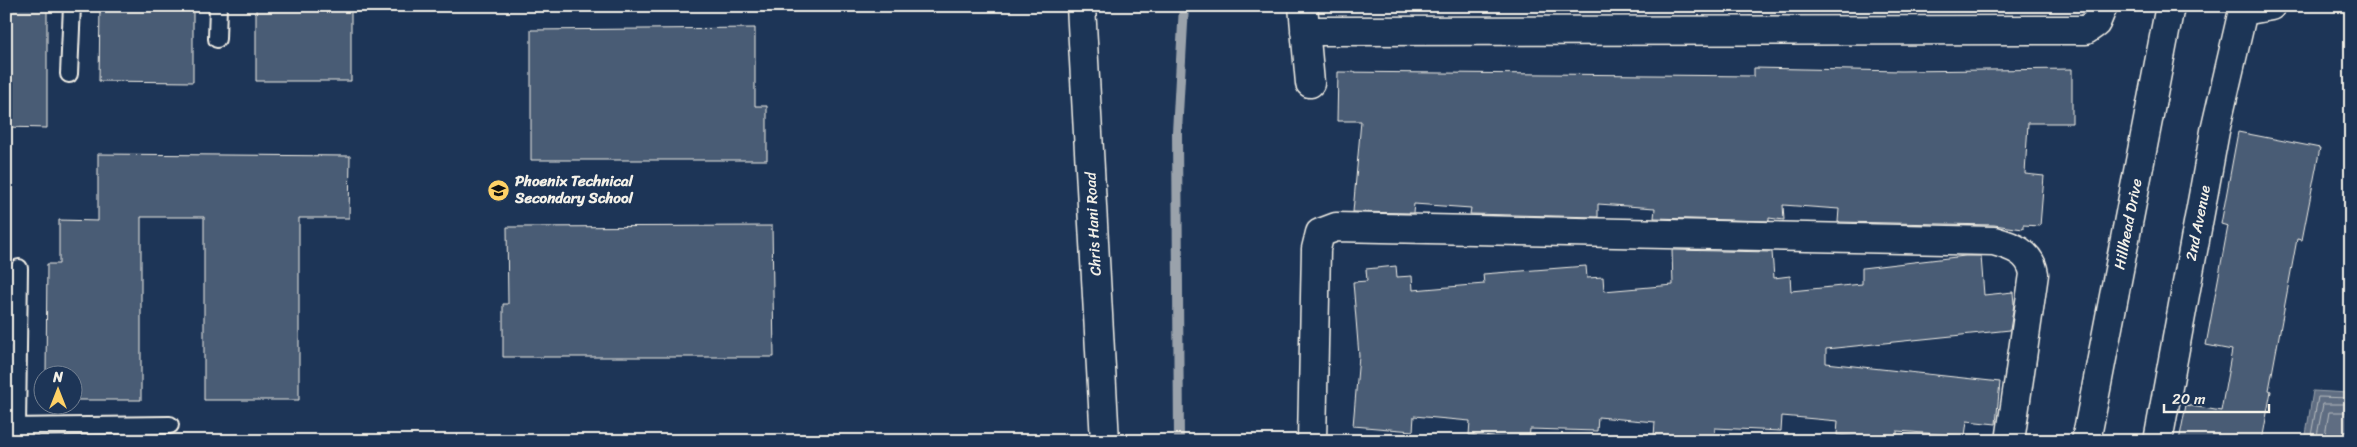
<svg xmlns="http://www.w3.org/2000/svg" width="2357" height="447" font-family="Sriracha,sans-serif">
	<style>
		.water { fill: #5e6d82; stroke: #9aa2ab }
		.lines { fill: none; stroke-linecap: round; stroke-linejoin: round }
		.shore { stroke: #b8bcbf; stroke-width: 1 }
		.stream { stroke: #9aa2ab; stroke-width: 10 }
		.building { fill: #485b74; stroke: #f4f1e8 }
		.service-casing { stroke: #f4f1e8; stroke-width: 20 }
		.minor-casing { stroke: #f4f1e8; stroke-width: 31 }
		.tertiary-casing { stroke: #f4f1e8; stroke-width: 31 }
		.secondary-casing { stroke: #f4f1e8; stroke-width: 31 }
		.service { stroke: #1d3557; stroke-width: 16 }
		.minor { stroke: #1d3557; stroke-width: 28 }
		.tertiary { stroke: #1d3557; stroke-width: 28 }
		.secondary { stroke: #1d3557; stroke-width: 28 }
		.labels { text-anchor: middle; stroke-width: 4; stroke-linejoin: round; paint-order: stroke }
		.poi-label { font-size: 15px; font-weight: bold; fill: #f4f1e8; stroke: #1d3557; text-anchor: start }
		.street-label { font-size: 15px; fill: #f4f1e8; stroke: #1d3557 }
	</style>
	<rect width="100%" height="100%" fill="#1d3557"/>
	<filter id="ink" filterUnits="userSpaceOnUse"><feTurbulence type="fractalNoise" baseFrequency=".02" numOctaves="2"/><feDisplacementMap in="SourceGraphic" scale="10" xChannelSelector="R" yChannelSelector="G"/><feConvolveMatrix kernelMatrix="1 2 1 2 8 2 1 2 1" color-interpolation-filters="sRGB"/></filter>
	<g filter="url(#ink)">
		<!-- water -->
		<path class="water" d="M 2313,391 L 2349,393 L 2351,400 L 2351,441 L 2305,441 Z"/>
		<g class="lines">
			<!-- shore -->
			<path class="shore" d="M 2310,441 L 2318,397 L 2351,398
				M 2316,441 L 2323,404 L 2351,404
				M 2324,441 L 2329,412 L 2351,412"/>
			<!-- stream -->
			<path class="stream" d="M 1179,441 L 1177,132 L 1184,6"/>
		</g>
		<!-- building -->
		<path class="building" d="M 6,6 L 47,6 L 47,128 L 6,127 Z
			M 100,6 L 193,6 L 193,82 L 99,81 Z
			M 256,6 L 351,6 L 351,81 L 256,81 Z
			M 755,28 L 755,106 L 767,106 L 767,160 L 531,160 L 531,30 Z
			M 1754,68 L 1901,71 L 2072,69 L 2072,123 L 2028,123 L 2025,174 L 2044,176 L 2040,226 L 2023,225 L 2023,229 L 1994,225 L 1838,222 L 1839,209 L 1783,205 L 1784,220 L 1769,218 L 1769,221 L 1654,218 L 1655,208 L 1598,204 L 1598,217 L 1470,214 L 1471,208 L 1414,204 L 1413,213 L 1353,212 L 1361,121 L 1337,121 L 1338,72 L 1754,76 Z
			M 2238,132 L 2320,148 L 2302,240 L 2297,239 L 2269,390 L 2271,391 L 2262,441 L 2179,441 L 2186,405 L 2221,411 L 2232,350 L 2206,345 L 2228,226 L 2221,224 Z
			M 98,154 L 350,156 L 349,218 L 299,218 L 299,400 L 204,400 L 204,217 L 141,217 L 141,400 L 72,400 L 72,374 L 46,374 L 47,264 L 59,264 L 59,220 L 98,221 Z
			M 772,226 L 774,357 L 503,357 L 503,304 L 508,304 L 507,227 Z
			M 1672,250 L 1772,252 L 1774,278 L 1790,276 L 1791,291 L 1862,284 L 1862,268 L 1965,256 L 1981,256 L 1984,295 L 2013,292 L 2014,304 L 2010,330 L 1826,349 L 1826,363 L 2000,382 L 1996,424 L 1967,421 L 1965,436 L 1897,431 L 1897,440 L 1837,435 L 1838,421 L 1782,416 L 1781,431 L 1715,428 L 1714,441 L 1677,441 L 1678,438 L 1654,436 L 1655,422 L 1598,417 L 1597,431 L 1530,429 L 1529,440 L 1469,435 L 1470,421 L 1414,416 L 1413,431 L 1353,426 L 1359,356 L 1353,282 L 1367,281 L 1366,269 L 1396,266 L 1397,277 L 1412,276 L 1413,290 L 1484,284 L 1483,274 L 1586,266 L 1587,278 L 1603,277 L 1604,291 L 1673,285 Z"/>
		<g class="lines">
			<defs>
				<path id="service" d="M 217,39 L 218,6
					M 69,74 L 72,6
					M 6,427 L 170,425
					M 17,427 L 19,268"/>
				<path id="minor" d="M 1303,6 L 1310,83
					M 2243,11 L 2271,6
					M 1305,31 L 2086,30 L 2096,23 L 2103,6
					M 1312,441 L 1316,249 L 1320,233 L 1336,227 L 1994,241 C 2012,246 2031,252 2034,274 L 2010,441
					M 2158,441 L 2215,131 L 2244,6"/>
				<path id="tertiary" d="M 2086,441 L 2170,6"/>
				<path id="secondary" d="M 1081,6 L 1105,441"/>
			</defs>
			<!-- service casing -->
			<use href="#service" class="service-casing"/>
			<!-- minor casing -->
			<use href="#minor" class="minor-casing"/>
			<!-- tertiary casing -->
			<use href="#tertiary" class="tertiary-casing"/>
			<!-- secondary casing -->
			<use href="#secondary" class="secondary-casing"/>
			<!-- service -->
			<use href="#service" class="service"/>
			<!-- minor -->
			<use href="#minor" class="minor"/>
			<!-- tertiary -->
			<use href="#tertiary" class="tertiary"/>
			<!-- secondary -->
			<use href="#secondary" class="secondary"/>
		</g>
	</g>
	<!-- icons -->
	<defs>
		<symbol id="school-disc" viewBox="-11 -11 22 22"><circle r="9.5" fill="#ffd166" stroke="#1d3557"/><path d="M0-5L7-2L0 1L-7-2ZM-4 1L0 2.5L4 1V4Q0 6-4 4Z" fill="#111"/></symbol>
	</defs>
	<g fill-rule="evenodd">
		<use href="#school-disc" x="486" y="178" width="25" height="25"/>
	</g>
	<g class="labels">
		<!-- poi labels -->
		<g class="poi-label">
			<text x="515" y="186">Phoenix Technical<tspan x="515" dy="17">Secondary School</tspan></text>
		</g>
		<!-- street labels -->
		<g class="street-label">
			<text transform="translate(2198 223) rotate(-79)" y="5">2nd Avenue</text>
			<text transform="translate(1093 224) rotate(-93)" y="5">Chris Hani Road</text>
			<text transform="translate(2128 224) rotate(-79)" y="5">Hillhead Drive</text>
		</g>
	</g>
	<!-- margin -->
	<rect width="2357" height="447" fill="none" stroke="#1d3557" stroke-width="25"/>
	<rect x="12" y="12" width="2332" height="422" fill="none" stroke="#f4f1e8" stroke-width="2" filter="url(#ink)"/>
	<!-- north arrow -->
	<g transform="translate(58 390)"><circle r="24" fill="#1d3557" stroke="#738091"/>
	<path d="M0-4L9 19L0 12L-9 19Z" fill="#ffd166"/>
	<text y="-8" font-size="14" font-weight="bold" text-anchor="middle" fill="#f4f1e8">N</text>
	</g>
	<!-- scale -->
	<path d="M2164 404v8h105v-8" fill="none" stroke="#f4f1e8" stroke-width="2.5"/>
	<text x="2172" y="404" font-size="15" fill="#f4f1e8" stroke="#1d3557" stroke-width="4" paint-order="stroke">20 m</text>
</svg>
